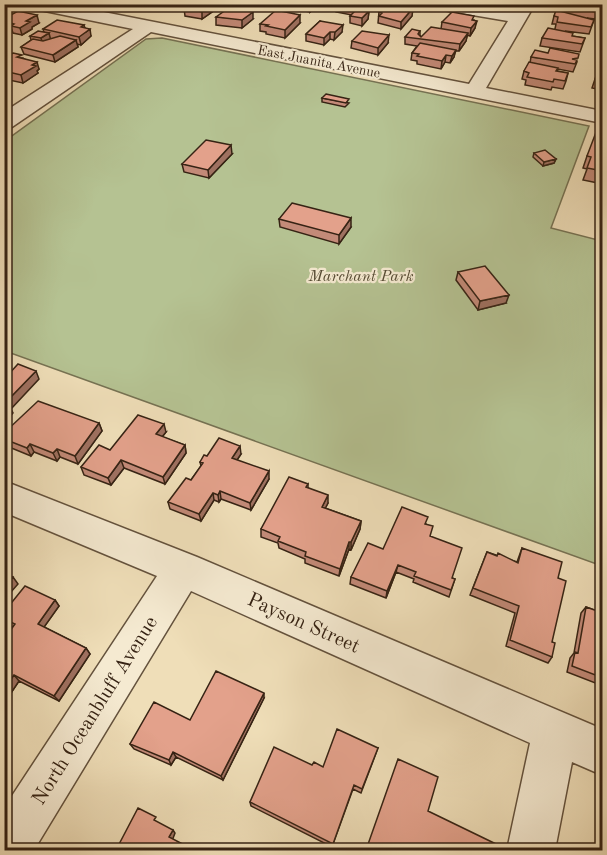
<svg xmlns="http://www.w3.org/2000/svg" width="607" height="855" font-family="'Old Standard TT',serif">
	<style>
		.green { fill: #b5c292; stroke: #767253; stroke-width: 1.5 }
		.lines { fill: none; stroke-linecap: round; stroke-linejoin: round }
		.minor-casing { stroke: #64523d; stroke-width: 3 }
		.minor { fill: #f5ead1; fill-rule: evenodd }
		.wall { fill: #c38a78; stroke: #362314; stroke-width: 1.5 }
		.shaded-wall { fill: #9f7161; stroke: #362314; stroke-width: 1.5 }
		.building { fill: #e3a18b; stroke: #362314; stroke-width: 1.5 }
		.labels { text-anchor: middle; stroke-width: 4.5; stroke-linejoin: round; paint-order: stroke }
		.far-street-label { font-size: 14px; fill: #362314; stroke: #f5ead1 }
		.park-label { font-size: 16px; font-style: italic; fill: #564b34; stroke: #f5ead1 }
		.near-street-label { font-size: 20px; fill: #362314; stroke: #f5ead1 }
	</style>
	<rect width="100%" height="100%" fill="#efdeb8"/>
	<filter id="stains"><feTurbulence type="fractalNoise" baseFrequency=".00333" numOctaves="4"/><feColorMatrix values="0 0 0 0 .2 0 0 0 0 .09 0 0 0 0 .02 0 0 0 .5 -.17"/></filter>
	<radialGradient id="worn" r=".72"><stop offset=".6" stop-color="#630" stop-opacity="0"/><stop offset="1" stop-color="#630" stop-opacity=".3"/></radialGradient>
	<!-- green -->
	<path class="green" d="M 162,38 L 589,126 L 551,228 L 602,241 L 602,566 L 5,351 L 5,141 L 146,39 Z"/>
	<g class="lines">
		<defs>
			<path id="minor" d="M 27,4 L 63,4 L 469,84 L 508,21 L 437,9 L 429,4 L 470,4 L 514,12 L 518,4 L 535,4 L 486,88 L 602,111 L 602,123 L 151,32 L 12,127 L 4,128 L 4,112 L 133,29 L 35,9 Z
				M 4,481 L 197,557 L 602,729 L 602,775 L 572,762 L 555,850 L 507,850 L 530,743 L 191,591 L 34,850 L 4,850 L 4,808 L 157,576 L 4,512 Z"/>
		</defs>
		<!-- minor casing -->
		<use href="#minor" class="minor-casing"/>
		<!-- minor -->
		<use href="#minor" class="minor"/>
	</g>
	<!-- wall -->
	<path class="wall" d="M 123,4 L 156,4 L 148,10 L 124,7 Z
		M 190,4 L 219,4 L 219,7 L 202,19 L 185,16 L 184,8 Z
		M 289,4 L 319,4 L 310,12 L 289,8 Z
		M 336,5 L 367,7 L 364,11 L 369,11 L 368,19 L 362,26 L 350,23 L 350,16 L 352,15 L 336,12 Z
		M 600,5 L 595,19 L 587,18 L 594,20 L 589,34 L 565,31 L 572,36 L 585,38 L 580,52 L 540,46 L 542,38 L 555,29 L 556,24 L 552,24 L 554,16 L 558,11 L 559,7 Z
		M 413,8 L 412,16 L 401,29 L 378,23 L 379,12 Z
		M 4,14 L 39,23 L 32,27 L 32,29 L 22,35 L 13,33 L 12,30 L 4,28 Z
		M 216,17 L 253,19 L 242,28 L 216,25 Z
		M 474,20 L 475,28 L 470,36 L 467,35 L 466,41 L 459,51 L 455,51 L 454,57 L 450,63 L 445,62 L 441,69 L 417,64 L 417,61 L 411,60 L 412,53 L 417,46 L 405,44 L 405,37 L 420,31 L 420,35 L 421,37 L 441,29 L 442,22 Z
		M 320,21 L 342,32 L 334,40 L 330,39 L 324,45 L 306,41 L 306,34 Z
		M 300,23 L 285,38 L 266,34 L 266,32 L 260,31 L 260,24 Z
		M 85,28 L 91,36 L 81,45 L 77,44 L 78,47 L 55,62 L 24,54 L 21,47 L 31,40 L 30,36 L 44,32 L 43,29 Z
		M 352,41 L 388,43 L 378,55 L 351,48 Z
		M 531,57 L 577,62 L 573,72 L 558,69 L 557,71 L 568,73 L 566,81 L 563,89 L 552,87 L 551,90 L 525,85 L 526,80 L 522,79 L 524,71 L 530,63 Z
		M 4,58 L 23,58 L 39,69 L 37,71 L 38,73 L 23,83 L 4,79 Z
		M 597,73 L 603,74 L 603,90 L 592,88 Z
		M 322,98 L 349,103 L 345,107 L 322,102 Z
		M 603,128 L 603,184 L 583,180 L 587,169 L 583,168 L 587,156 Z
		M 534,153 L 556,159 L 554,163 L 543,166 L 533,157 Z
		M 232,154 L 209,178 L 184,172 L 182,164 Z
		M 279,219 L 351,227 L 339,244 L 280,227 Z
		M 458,272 L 506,303 L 478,310 L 456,280 Z
		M 99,423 L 102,431 L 78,464 L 60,457 L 57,461 L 34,452 L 31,456 L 4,445 L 4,433 Z
		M 166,432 L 162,437 L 185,445 L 186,453 L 165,484 L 124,468 L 111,485 L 84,475 L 81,467 L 110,450 Z
		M 241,454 L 237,460 L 269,479 L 251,510 L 221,499 L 219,502 L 214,500 L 201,521 L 170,509 L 168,502 L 191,480 L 201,466 L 200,462 L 207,456 Z
		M 308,484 L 308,488 L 328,503 L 325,508 L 361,521 L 360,529 L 351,550 L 349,549 L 339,576 L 305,563 L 305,559 L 279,548 L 278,543 L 261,537 L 261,529 Z
		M 426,524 L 430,536 L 452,578 L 455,579 L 449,597 L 413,582 L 414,579 L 396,572 L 386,598 L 350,584 L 351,577 L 383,549 Z
		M 522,548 L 558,578 L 552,642 L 552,657 L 548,663 L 506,646 L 515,613 L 470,595 L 487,552 L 517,562 Z
		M 55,600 L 59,606 L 44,627 L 86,648 L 90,654 L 59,701 L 19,681 L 11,693 L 4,690 L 4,639 L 13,627 L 4,622 L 4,612 Z
		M 586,607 L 603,613 L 603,686 L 567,672 L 570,658 L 574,653 L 581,613 Z
		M 264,698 L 223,780 L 176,757 L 171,765 L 134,749 L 130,744 L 190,720 Z
		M 378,748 L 361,793 L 353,789 L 332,847 L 251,806 L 250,802 L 312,765 L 323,767 Z"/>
	<!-- shaded-wall -->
	<path class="shaded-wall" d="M 148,4 L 156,4 L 148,10 Z
		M 212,4 L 219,4 L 219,7 L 202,19 L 202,12 Z
		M 311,4 L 319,4 L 310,12 L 311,5 Z
		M 363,4 L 368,4 L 367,7 L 359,16 L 359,9 Z
		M 413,8 L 412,16 L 401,29 L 401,22 Z
		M 369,11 L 368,19 L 362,26 L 362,18 Z
		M 253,12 L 253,19 L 242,28 L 242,20 Z
		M 37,15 L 39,23 L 32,27 L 32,29 L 22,35 L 20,28 L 26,21 Z
		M 300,15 L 300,23 L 285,38 L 285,30 Z
		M 477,21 L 475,28 L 470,36 L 471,28 Z
		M 84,25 L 86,32 L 90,29 L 91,36 L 81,45 L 79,37 L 81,27 Z
		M 343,25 L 342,32 L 334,40 L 335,32 Z
		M 330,32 L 330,39 L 324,45 L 324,38 Z
		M 49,33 L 51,41 L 43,46 L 41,38 Z
		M 468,33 L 466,41 L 459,51 L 460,44 Z
		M 389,35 L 388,43 L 378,55 L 378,48 Z
		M 76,40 L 78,47 L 55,62 L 53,55 Z
		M 456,50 L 454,57 L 450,63 L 452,56 Z
		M 446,55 L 445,62 L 441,69 L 442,61 Z
		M 37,62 L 39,69 L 37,71 L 38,73 L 23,83 L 21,75 L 32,65 Z
		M 231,145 L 232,154 L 209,178 L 208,170 Z
		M 556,159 L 554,163 L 543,166 L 544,162 Z
		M 351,218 L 351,227 L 339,244 L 339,235 Z
		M 509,295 L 506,303 L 478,310 L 480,301 Z
		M 36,371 L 39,379 L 11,409 L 13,413 L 4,424 L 5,403 Z
		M 99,423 L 102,431 L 78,464 L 75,456 Z
		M 164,424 L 166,432 L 158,442 L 156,434 Z
		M 30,444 L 34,452 L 31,456 L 27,448 Z
		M 185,445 L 186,453 L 165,484 L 163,477 Z
		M 240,446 L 241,454 L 233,466 L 232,458 Z
		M 57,449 L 60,457 L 57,461 L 53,453 Z
		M 121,460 L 124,468 L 111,485 L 108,478 Z
		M 269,471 L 269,479 L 251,510 L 250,503 Z
		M 220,491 L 221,499 L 219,502 L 218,495 Z
		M 213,493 L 214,500 L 201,521 L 199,514 Z
		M 328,495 L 328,503 L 322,515 L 322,507 Z
		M 361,521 L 360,529 L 351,550 L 351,542 Z
		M 349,542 L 349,549 L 339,576 L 340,569 Z
		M 398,565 L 396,572 L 386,598 L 387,591 Z
		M 13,577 L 18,584 L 4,600 L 4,587 Z
		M 55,600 L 59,606 L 42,630 L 38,624 Z
		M 86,648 L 90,654 L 59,701 L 54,696 Z
		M 14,675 L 19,681 L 11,693 L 5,688 Z
		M 264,693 L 264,698 L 223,780 L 221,776 Z
		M 173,752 L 176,757 L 171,765 L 169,760 Z
		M 173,830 L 175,833 L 172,841 L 169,837 Z"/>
	<!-- building -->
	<path class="building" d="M 190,4 L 212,4 L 202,12 L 184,8 Z
		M 336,4 L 363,4 L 359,9 Z
		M 386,4 L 396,4 L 413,8 L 401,22 L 379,16 L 382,13 L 379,12 Z
		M 560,4 L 598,4 L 600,5 L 597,12 L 559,7 Z
		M 230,7 L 253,12 L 242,20 L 216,17 Z
		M 357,9 L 369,11 L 362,18 L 350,16 Z
		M 276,10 L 300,15 L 285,30 L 266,26 L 268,25 L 260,24 Z
		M 556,10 L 594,20 L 591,27 L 557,22 L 558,17 L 554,16 Z
		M 18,11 L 37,15 L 26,21 L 30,22 L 20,28 L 11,26 L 14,24 L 4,21 L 4,14 L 11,15 Z
		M 452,12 L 474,16 L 472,20 L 477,21 L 471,28 L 442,22 Z
		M 57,20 L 84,25 L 81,27 L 90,29 L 79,37 L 43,29 Z
		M 320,21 L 343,25 L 335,32 L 330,32 L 324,38 L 306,34 Z
		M 431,27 L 468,33 L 460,44 L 405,37 L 412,29 L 420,31 L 418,34 L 421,37 Z
		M 548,28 L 573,33 L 572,36 L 585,38 L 582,44 L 542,38 Z
		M 38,31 L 49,33 L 41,38 L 30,36 Z
		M 362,31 L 389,35 L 378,48 L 352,41 Z
		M 60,36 L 76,40 L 53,55 L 21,47 L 33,39 L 43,41 Z
		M 420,43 L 456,50 L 452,56 L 446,55 L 442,61 L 417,56 L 419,54 L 412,53 Z
		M 550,48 L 579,54 L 578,58 L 572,59 L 577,60 L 575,64 L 531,57 L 535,50 L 548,53 Z
		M 13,53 L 22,55 L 17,57 L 37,62 L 32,65 L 36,66 L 21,75 L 4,71 L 4,58 Z
		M 529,62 L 558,68 L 556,71 L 568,73 L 565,81 L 554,79 L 553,82 L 527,77 L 529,73 L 524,71 Z
		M 597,73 L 603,74 L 603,82 L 595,80 Z
		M 326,94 L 349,99 L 346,103 L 322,98 Z
		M 598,127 L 603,128 L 603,171 L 587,168 L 591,157 L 587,156 Z
		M 206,140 L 231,145 L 208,170 L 182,164 Z
		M 545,150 L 556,159 L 544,162 L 534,153 Z
		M 292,203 L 351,218 L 339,235 L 279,219 Z
		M 485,266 L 509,295 L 480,301 L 458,272 Z
		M 18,364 L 36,371 L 5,403 L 9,405 L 4,411 L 4,374 L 8,375 Z
		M 38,401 L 99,423 L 75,456 L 57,449 L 53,453 L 30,444 L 27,448 L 4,439 L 4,433 Z
		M 138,415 L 164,424 L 156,434 L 185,445 L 163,477 L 121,460 L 108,478 L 81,467 L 99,445 L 110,450 Z
		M 219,438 L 240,446 L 232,458 L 269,471 L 250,503 L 220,491 L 218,495 L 213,493 L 199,514 L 168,502 L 186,478 L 191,480 L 203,463 L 200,462 L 204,455 L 207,456 Z
		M 289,477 L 308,484 L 306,487 L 328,495 L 322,507 L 361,521 L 351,542 L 349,542 L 340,569 L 305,556 L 306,552 L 278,541 L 280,537 L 261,529 Z
		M 402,507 L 428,517 L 425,524 L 433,526 L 430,536 L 462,548 L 452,578 L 455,579 L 451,590 L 414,576 L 416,572 L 398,565 L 387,591 L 351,577 L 368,543 L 383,549 Z
		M 522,548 L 562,562 L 558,578 L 566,581 L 552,642 L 555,643 L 552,657 L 510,640 L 519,606 L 473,588 L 487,552 L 497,556 L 498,553 L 518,563 Z
		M 4,573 L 13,577 L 4,587 Z
		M 25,586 L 55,600 L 38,624 L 86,648 L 54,696 L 14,675 L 4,687 L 4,639 L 15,624 L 4,619 L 4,612 Z
		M 586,607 L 603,613 L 603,678 L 572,666 L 575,652 L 578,653 Z
		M 216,671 L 264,693 L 221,776 L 173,752 L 169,760 L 130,744 L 154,702 L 190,720 Z
		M 337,729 L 378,748 L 362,789 L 354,785 L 333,844 L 250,802 L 274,747 L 312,765 L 314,762 L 323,767 Z
		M 398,759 L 438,777 L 428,811 L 496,844 L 494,850 L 366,850 Z
		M 138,808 L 156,817 L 154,820 L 173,830 L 169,837 L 194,850 L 116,850 Z"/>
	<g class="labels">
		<!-- far-street labels -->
		<g class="far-street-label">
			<text transform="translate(319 61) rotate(11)" y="5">East Juanita Avenue</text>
		</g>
		<!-- park labels -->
		<g class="park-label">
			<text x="361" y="281">Marchant Park</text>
		</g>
		<!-- near-street labels -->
		<g class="near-street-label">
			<text transform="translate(304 622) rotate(24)" y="7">Payson Street</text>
			<text transform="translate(94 710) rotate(-58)" y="7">North Oceanbluff Avenue</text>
		</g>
	</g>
	<!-- margin -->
	<rect width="607" height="855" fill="none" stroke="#efdeb8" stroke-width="24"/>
	<rect x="6" y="6" width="595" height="843" fill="none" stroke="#362314" stroke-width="3"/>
	<rect x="12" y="12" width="583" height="831" fill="none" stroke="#362314" stroke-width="1.5"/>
	<rect width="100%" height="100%" filter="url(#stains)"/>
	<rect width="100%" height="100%" fill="url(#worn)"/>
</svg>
